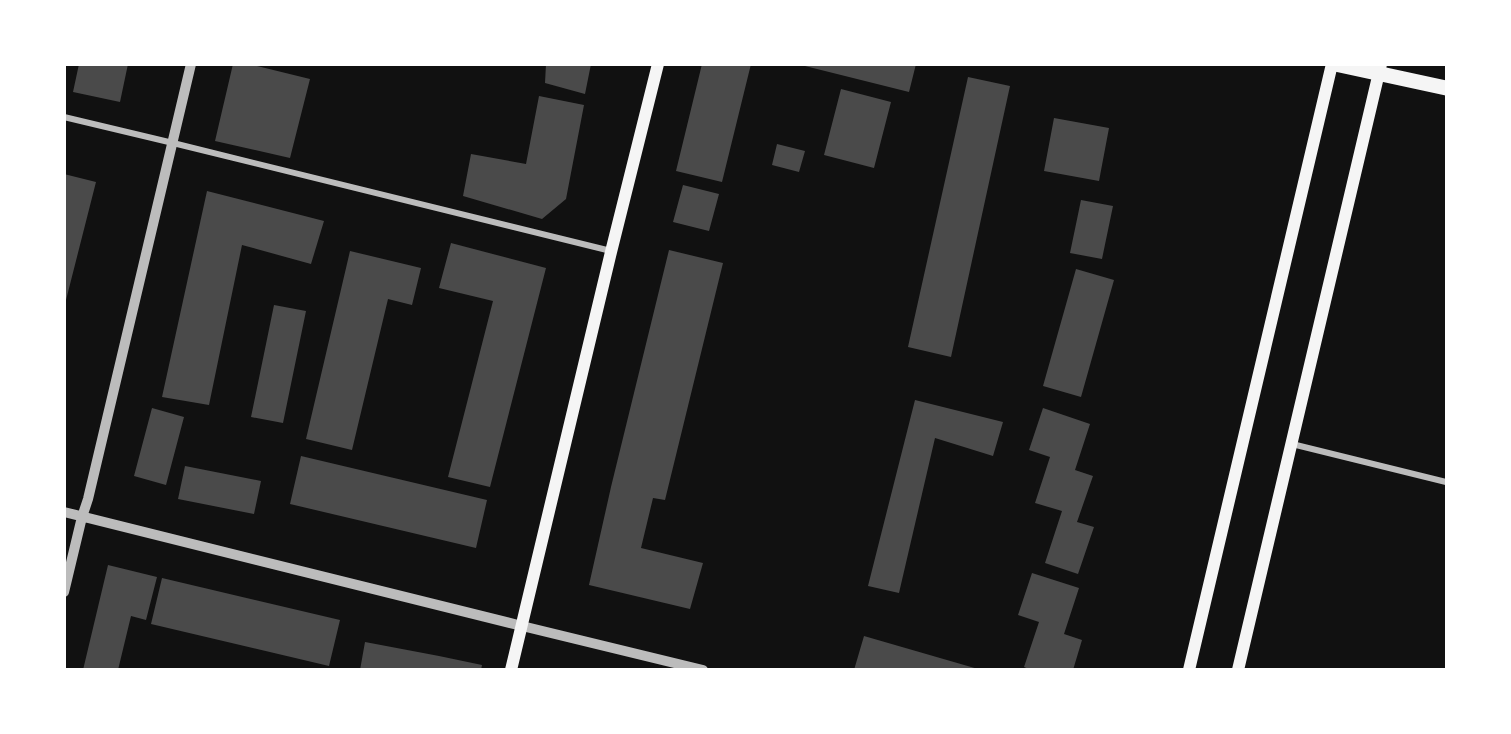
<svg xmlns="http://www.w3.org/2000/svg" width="1511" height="734" font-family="'Zilla Slab',serif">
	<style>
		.building { fill: #4a4a4a }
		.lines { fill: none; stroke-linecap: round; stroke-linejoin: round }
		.minor { stroke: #bcbcbc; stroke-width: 6 }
		.tertiary { stroke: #bcbcbc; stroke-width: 10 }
		.secondary { stroke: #f5f5f5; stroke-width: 12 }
		.primary { stroke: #f5f5f5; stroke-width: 15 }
	</style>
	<rect width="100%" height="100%" fill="#111"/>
	<!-- building -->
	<path class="building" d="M 79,64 L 128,64 L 120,102 L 73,92 Z
		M 233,64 L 249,64 L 310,79 L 290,158 L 215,141 Z
		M 546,64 L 591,64 L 585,94 L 545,83 Z
		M 702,64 L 751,64 L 722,182 L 676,171 Z
		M 797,64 L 916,64 L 909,92 Z
		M 968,77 L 1010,86 L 951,357 L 908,347 Z
		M 841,89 L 891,102 L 874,168 L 824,155 Z
		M 539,96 L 584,105 L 566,199 L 542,219 L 463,196 L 471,154 L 526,164 Z
		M 1054,118 L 1109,128 L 1099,181 L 1044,171 Z
		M 777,144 L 805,151 L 799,172 L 772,165 Z
		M 64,174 L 96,182 L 65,304 L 64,304 Z
		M 683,185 L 719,194 L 709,231 L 673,222 Z
		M 207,191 L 324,221 L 311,264 L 242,245 L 209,405 L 162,397 Z
		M 1081,200 L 1113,206 L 1102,259 L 1070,253 Z
		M 451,243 L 546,268 L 490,487 L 448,477 L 493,301 L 439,288 Z
		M 669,250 L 723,263 L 665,500 L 653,498 L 641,548 L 703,563 L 690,609 L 589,585 L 611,487 Z
		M 350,251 L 421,268 L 412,305 L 388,299 L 352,450 L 306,439 Z
		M 1076,269 L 1114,280 L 1081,397 L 1043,386 Z
		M 274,305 L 306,311 L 283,423 L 251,417 Z
		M 915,400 L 1003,422 L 993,456 L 935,438 L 899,593 L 868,586 Z
		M 152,408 L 184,417 L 166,485 L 134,476 Z
		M 1043,408 L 1090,424 L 1075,470 L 1093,476 L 1077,522 L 1094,527 L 1078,574 L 1045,563 L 1062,511 L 1035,503 L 1050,457 L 1029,450 Z
		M 301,456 L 487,500 L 476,548 L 290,504 Z
		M 185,466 L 261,481 L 254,514 L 178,499 Z
		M 108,565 L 157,577 L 146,620 L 131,616 L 118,670 L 83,670 Z
		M 1032,573 L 1079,588 L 1064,634 L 1082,640 L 1073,670 L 1031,670 L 1024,667 L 1039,622 L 1018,615 Z
		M 162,578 L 340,620 L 329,666 L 151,624 Z
		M 864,636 L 978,669 L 978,670 L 854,670 Z
		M 365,642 L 439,656 L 482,665 L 481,670 L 360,670 Z"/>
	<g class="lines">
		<!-- minor -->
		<path class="minor" d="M 64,117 L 173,143 L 611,251
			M 1292,444 L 1446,482"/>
		<!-- tertiary -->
		<path class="tertiary" d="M 64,512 L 522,626 L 703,670
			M 64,592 L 82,517 L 88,499 L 191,64"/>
		<!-- secondary -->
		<path class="secondary" d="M 511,670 L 611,252 L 658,64
			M 1189,670 L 1332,64
			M 1238,670 L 1381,64"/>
		<!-- primary -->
		<path class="primary" d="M 1335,64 L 1446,88"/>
	</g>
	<!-- border -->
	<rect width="1511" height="734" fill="none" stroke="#ffffff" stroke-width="132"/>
</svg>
